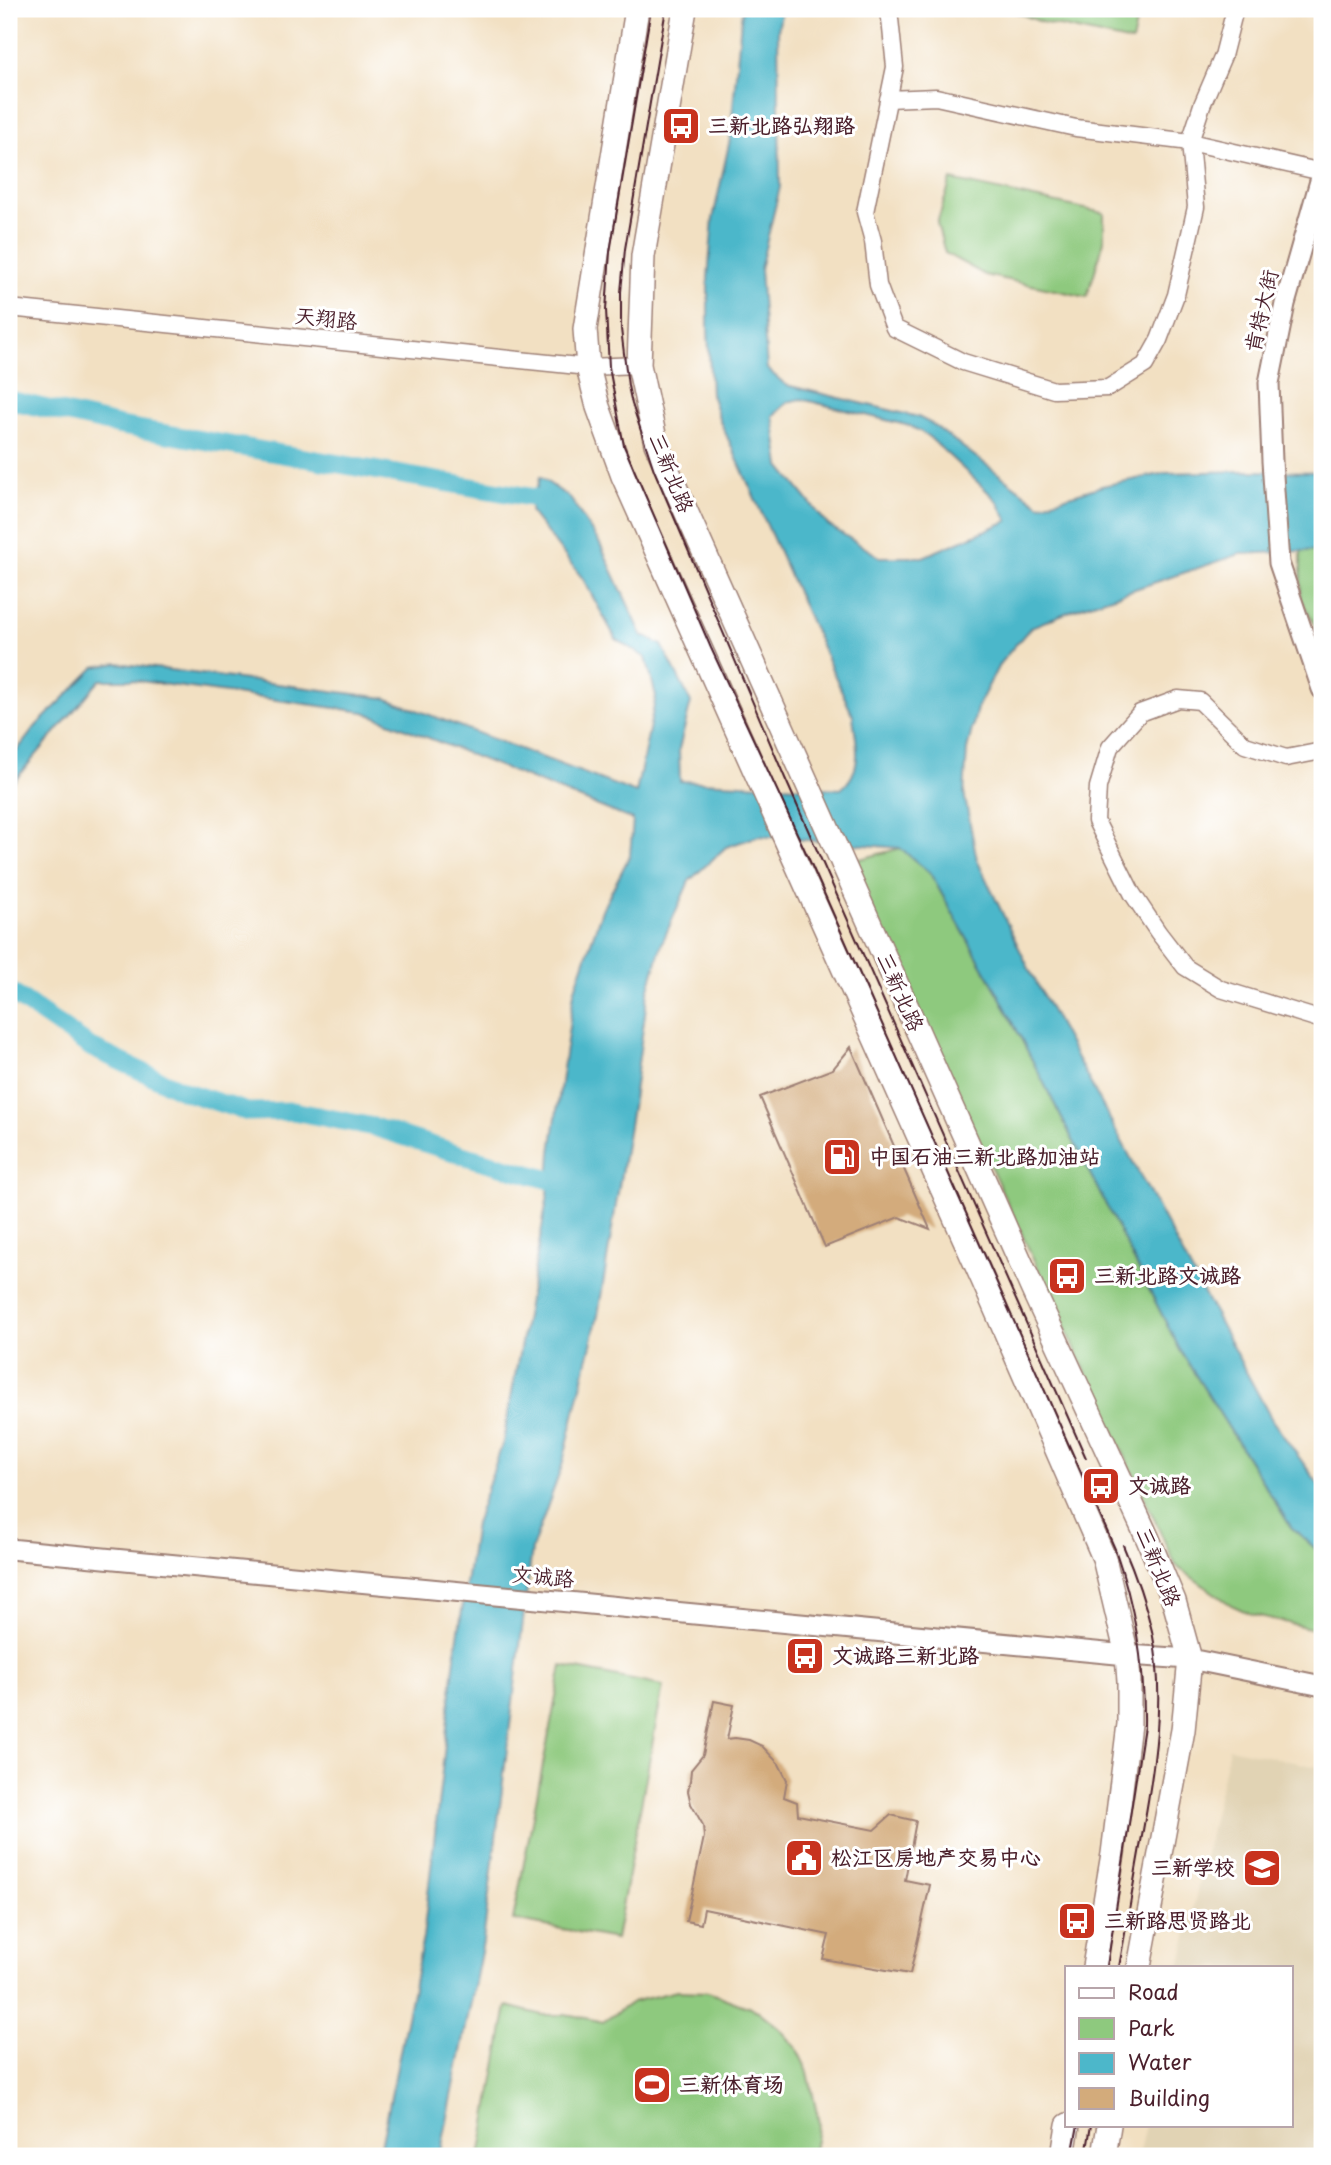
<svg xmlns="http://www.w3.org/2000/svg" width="1331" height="2165" font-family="'Playpen Sans','LXGW WenKai TC',sans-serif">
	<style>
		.built { fill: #e1d3b4 }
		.green { fill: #8ec97e; stroke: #6c7454; stroke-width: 2 }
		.water { fill: #4cb7ca; stroke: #4b6b7a; stroke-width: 2; fill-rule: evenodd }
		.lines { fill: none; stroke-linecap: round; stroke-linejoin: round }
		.canal { stroke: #4cb7ca; stroke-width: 19 }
		.building { fill: #d3ab7b }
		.minor-casing { stroke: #9e8076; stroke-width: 19 }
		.tertiary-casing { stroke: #9e8076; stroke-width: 23 }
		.secondary-casing { stroke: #9e8076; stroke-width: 26 }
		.minor { stroke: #fff; stroke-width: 16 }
		.tertiary { stroke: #fff; stroke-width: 19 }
		.secondary { stroke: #fff; stroke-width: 23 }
		.tram { stroke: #4a1f2b; stroke-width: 2 }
		.labels { text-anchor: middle; stroke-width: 6; stroke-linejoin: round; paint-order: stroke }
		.poi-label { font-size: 21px; font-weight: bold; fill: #4a1f2b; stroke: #fff; text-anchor: start }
		.street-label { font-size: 21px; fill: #4a1f2b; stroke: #fff }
	</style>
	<rect width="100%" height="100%" fill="#fff"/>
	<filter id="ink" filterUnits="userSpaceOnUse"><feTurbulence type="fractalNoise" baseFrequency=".0143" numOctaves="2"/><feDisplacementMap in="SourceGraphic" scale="14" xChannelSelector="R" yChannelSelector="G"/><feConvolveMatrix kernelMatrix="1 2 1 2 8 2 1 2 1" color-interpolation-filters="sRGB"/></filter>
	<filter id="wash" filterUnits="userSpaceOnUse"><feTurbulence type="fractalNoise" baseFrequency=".00686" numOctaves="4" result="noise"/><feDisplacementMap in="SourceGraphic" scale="28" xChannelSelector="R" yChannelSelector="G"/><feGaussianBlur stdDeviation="1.57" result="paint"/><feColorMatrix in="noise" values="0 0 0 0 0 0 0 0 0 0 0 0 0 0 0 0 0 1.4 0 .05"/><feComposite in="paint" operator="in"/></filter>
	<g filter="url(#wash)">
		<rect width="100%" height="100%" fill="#f2e0c2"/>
		<!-- built -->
		<path class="built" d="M 1229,1748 L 1322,1768 L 1322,2156 L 1138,2156 L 1145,2125 L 1291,2125 L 1291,1967 L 1180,1967 Z"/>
		<!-- green -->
		<path class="green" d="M 1008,9 L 1139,9 L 1132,42 L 1041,22 Z
			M 951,180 L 1104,213 L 1104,241 L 1087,297 L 985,275 L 945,253 L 937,223 Z
			M 1301,550 L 1322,550 L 1322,640 L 1301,599 Z
			M 901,848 L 930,873 L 999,995 L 1180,1350 L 1291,1527 L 1322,1554 L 1322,1631 L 1251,1614 L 1231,1605 L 1176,1566 L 849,862 Z
			M 562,1666 L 663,1686 L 616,1939 L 513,1920 Z
			M 677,1991 L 708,1992 L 758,2011 L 778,2027 L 796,2047 L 808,2072 L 819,2123 L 813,2156 L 480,2156 L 507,2006 L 543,2015 L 572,2015 L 603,2022 L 632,2002 Z"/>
		<!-- water -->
		<path class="water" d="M 742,9 L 782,9 L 778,30 L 780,187 L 760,269 L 767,369 L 786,385 L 918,417 L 932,424 L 1040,505 L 1102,486 L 1166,473 L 1244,471 L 1322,472 L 1322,550 L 1240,554 L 1078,608 L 1031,627 L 1000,663 L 977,708 L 967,750 L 964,793 L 977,860 L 1030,971 L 1272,1420 L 1322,1489 L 1322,1554 L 1291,1527 L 1180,1350 L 999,995 L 930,873 L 900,848 L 759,836 L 726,847 L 689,881 L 662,943 L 648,992 L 632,1107 L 598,1315 L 562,1466 L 532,1549 L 483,1942 L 440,2156 L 379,2156 L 423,1938 L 455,1657 L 475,1524 L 503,1442 L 548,1195 L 551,1152 L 574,992 L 602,910 L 630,855 L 633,820 L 364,712 L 133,680 L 100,680 L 9,787 L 9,761 L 36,726 L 95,667 L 117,663 L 385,698 L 636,793 L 656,696 L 646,658 L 616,639 L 583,579 L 530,511 L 540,477 L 570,498 L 600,544 L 642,635 L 662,645 L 691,702 L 679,749 L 680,781 L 841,789 C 865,769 856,743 853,716 L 720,421 L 711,394 L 708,329 L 708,278 L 713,219 L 730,139 ZM 801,399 L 910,426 L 928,436 L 986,490 L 998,502 L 1008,521 L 923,557 L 880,557 L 828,525 L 780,466 L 773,416 L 788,402 Z"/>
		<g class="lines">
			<!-- canal -->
			<path class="canal" d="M 9,400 L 121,426 L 547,500 L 554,511
				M 9,991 L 92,1048 L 186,1092 L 248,1112 L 293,1111 L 374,1127 L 472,1158 L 572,1186"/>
		</g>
		<g id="blocks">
			<!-- building -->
			<path class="building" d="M 851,1047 L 930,1229 L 899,1217 L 825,1247 L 760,1097 L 833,1069 Z
				M 714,1701 L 734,1705 L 727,1739 L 735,1738 L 749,1740 L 762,1746 L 779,1764 L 787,1780 L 784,1797 L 797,1802 L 798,1815 L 874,1830 L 891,1815 L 916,1821 L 905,1880 L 930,1885 L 910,1974 L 823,1959 L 829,1935 L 704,1909 L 701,1924 L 686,1921 L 704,1837 L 703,1825 L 691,1804 L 688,1791 L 690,1781 L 691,1770 L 703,1755 Z"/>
		</g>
	</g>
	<g filter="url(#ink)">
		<use href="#blocks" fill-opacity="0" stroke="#9e8076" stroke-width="2"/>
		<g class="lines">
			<defs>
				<path id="minor" d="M 889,9 L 895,67 L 865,212 L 873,241 L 878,285 L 894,328 L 963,362 L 1054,390 L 1108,388 L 1145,365 L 1159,340 L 1176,295 L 1196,207 L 1190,142 L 1202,105 L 1223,56 L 1235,9
					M 888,99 L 936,97 L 1076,128 L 1190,142 L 1322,172
					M 9,308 L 588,367 L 639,365
					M 1322,749 L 1317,752 L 1286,758 L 1245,745 L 1200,701 L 1178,699 L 1140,713 L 1110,747 L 1098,787 L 1096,821 L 1132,893 L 1158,932 L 1185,967 L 1221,989 L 1322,1020"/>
				<path id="tertiary" d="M 1322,174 L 1285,304 L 1269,383 L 1272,461 L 1279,563 L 1322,689
					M 9,1549 L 1127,1655 L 1190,1659 L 1322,1686"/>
				<path id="secondary" d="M 637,9 L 585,329 L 588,367 L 598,407 L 623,476 L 983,1280 L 1104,1558 L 1127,1655 L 1129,1681 L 1129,1724 L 1113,1854 L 1094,1967
					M 685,9 L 643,256 L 639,365 L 656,444 L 1033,1290 L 1148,1539 L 1174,1601 L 1190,1659 L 1183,1730 L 1139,1967
					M 1063,2156 L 1068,2125
					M 1104,2156 L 1109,2125"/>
			</defs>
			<!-- minor casing -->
			<use href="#minor" class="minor-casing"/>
			<!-- tertiary casing -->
			<use href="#tertiary" class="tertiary-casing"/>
			<!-- secondary casing -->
			<use href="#secondary" class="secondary-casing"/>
			<!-- minor -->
			<use href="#minor" class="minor"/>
			<!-- tertiary -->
			<use href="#tertiary" class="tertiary"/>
			<!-- secondary -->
			<use href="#secondary" class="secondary"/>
			<!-- tram -->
			<path class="tram" d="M 651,9 L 610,252 L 606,310 L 609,367 L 624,446 L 711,648 L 808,857 L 1115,1549 C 1135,1607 1145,1665 1144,1726 L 1107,1967
				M 666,9 L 625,249 L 621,292 L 621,329 L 628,386 L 632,404 L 654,470 L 785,778 L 1086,1458
				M 1119,1967 C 1127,1924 1134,1880 1142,1836 C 1154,1769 1166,1699 1152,1631 C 1145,1601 1135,1573 1123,1545
				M 1072,2156 L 1078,2125
				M 1086,2156 L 1091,2125"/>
		</g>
	</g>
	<!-- icons -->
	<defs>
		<symbol id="bus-square" viewBox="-11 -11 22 22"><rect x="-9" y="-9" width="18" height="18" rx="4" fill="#c8321e" stroke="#fff"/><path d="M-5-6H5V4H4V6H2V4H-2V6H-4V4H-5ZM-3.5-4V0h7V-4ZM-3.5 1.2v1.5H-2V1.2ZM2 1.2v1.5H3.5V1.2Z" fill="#fff"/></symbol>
		<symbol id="fuel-square" viewBox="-11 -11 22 22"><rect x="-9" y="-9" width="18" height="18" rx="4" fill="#c8321e" stroke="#fff"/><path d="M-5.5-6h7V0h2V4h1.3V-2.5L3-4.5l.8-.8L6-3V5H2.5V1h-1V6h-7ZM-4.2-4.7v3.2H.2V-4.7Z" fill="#fff"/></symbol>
		<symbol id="civic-square" viewBox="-11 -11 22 22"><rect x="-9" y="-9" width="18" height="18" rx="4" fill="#c8321e" stroke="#fff"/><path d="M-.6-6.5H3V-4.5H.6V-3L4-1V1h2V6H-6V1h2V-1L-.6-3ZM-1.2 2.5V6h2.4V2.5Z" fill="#fff"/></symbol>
		<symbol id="school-square" viewBox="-11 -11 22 22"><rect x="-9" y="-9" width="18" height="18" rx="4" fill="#c8321e" stroke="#fff"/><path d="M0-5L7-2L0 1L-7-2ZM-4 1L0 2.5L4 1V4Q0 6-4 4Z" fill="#fff"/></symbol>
		<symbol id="stadium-square" viewBox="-11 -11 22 22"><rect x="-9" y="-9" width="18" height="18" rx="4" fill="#c8321e" stroke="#fff"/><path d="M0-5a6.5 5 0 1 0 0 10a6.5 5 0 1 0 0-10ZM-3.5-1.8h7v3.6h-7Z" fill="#fff"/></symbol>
	</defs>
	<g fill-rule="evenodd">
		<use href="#bus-square" x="659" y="104" width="44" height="44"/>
		<use href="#fuel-square" x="820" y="1135" width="44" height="44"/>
		<use href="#bus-square" x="1045" y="1254" width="44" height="44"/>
		<use href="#bus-square" x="1079" y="1464" width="44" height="44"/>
		<use href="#bus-square" x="783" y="1634" width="44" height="44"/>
		<use href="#civic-square" x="782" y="1836" width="44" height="44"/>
		<use href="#school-square" x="1240" y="1846" width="44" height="44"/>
		<use href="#bus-square" x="1055" y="1899" width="44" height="44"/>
		<use href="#stadium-square" x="630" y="2063" width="44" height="44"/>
	</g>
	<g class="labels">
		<!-- poi labels -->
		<g class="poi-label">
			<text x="708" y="133">三新北路弘翔路</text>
			<text x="869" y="1164">中国石油三新北路加油站</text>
			<text x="1094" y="1283">三新北路文诚路</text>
			<text x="1128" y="1493">文诚路</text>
			<text x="832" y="1663">文诚路三新北路</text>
			<text x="831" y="1865">松江区房地产交易中心</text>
			<text x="1235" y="1875" text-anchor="end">三新学校</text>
			<text x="1104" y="1928">三新路思贤路北</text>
			<text x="679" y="2092">三新体育场</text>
		</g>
		<!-- street labels -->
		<g class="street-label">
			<text transform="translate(1262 311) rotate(-77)" y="7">肯特大街</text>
			<text transform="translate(326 319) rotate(6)" y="7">天翔路</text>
			<text transform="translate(671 473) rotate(68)" y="7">三新北路</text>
			<text transform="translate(900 992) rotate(66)" y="7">三新北路</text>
			<text transform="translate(1158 1567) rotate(68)" y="7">三新北路</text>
			<text transform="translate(543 1577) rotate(5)" y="7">文诚路</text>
		</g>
	</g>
	<!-- margin -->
	<rect width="1331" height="2165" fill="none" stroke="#fff" stroke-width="35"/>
	<!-- legend -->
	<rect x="1065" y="1966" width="228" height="161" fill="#ffffff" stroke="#b7a5aa" stroke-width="2"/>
	<rect x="1079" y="1988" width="35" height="10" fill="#ffffff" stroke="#b7a5aa" stroke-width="2"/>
	<text x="1128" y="2000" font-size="21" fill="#4a1f2b">Road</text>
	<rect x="1079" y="2018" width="35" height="21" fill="#8ec97e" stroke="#b7a5aa" stroke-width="2"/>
	<text x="1128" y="2036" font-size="21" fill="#4a1f2b">Park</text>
	<rect x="1079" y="2053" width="35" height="21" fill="#4cb7ca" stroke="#b7a5aa" stroke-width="2"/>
	<text x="1128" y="2070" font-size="21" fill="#4a1f2b">Water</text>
	<rect x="1079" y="2088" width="35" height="21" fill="#d3ab7b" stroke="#b7a5aa" stroke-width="2"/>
	<text x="1128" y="2106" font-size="21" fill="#4a1f2b">Building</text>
</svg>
